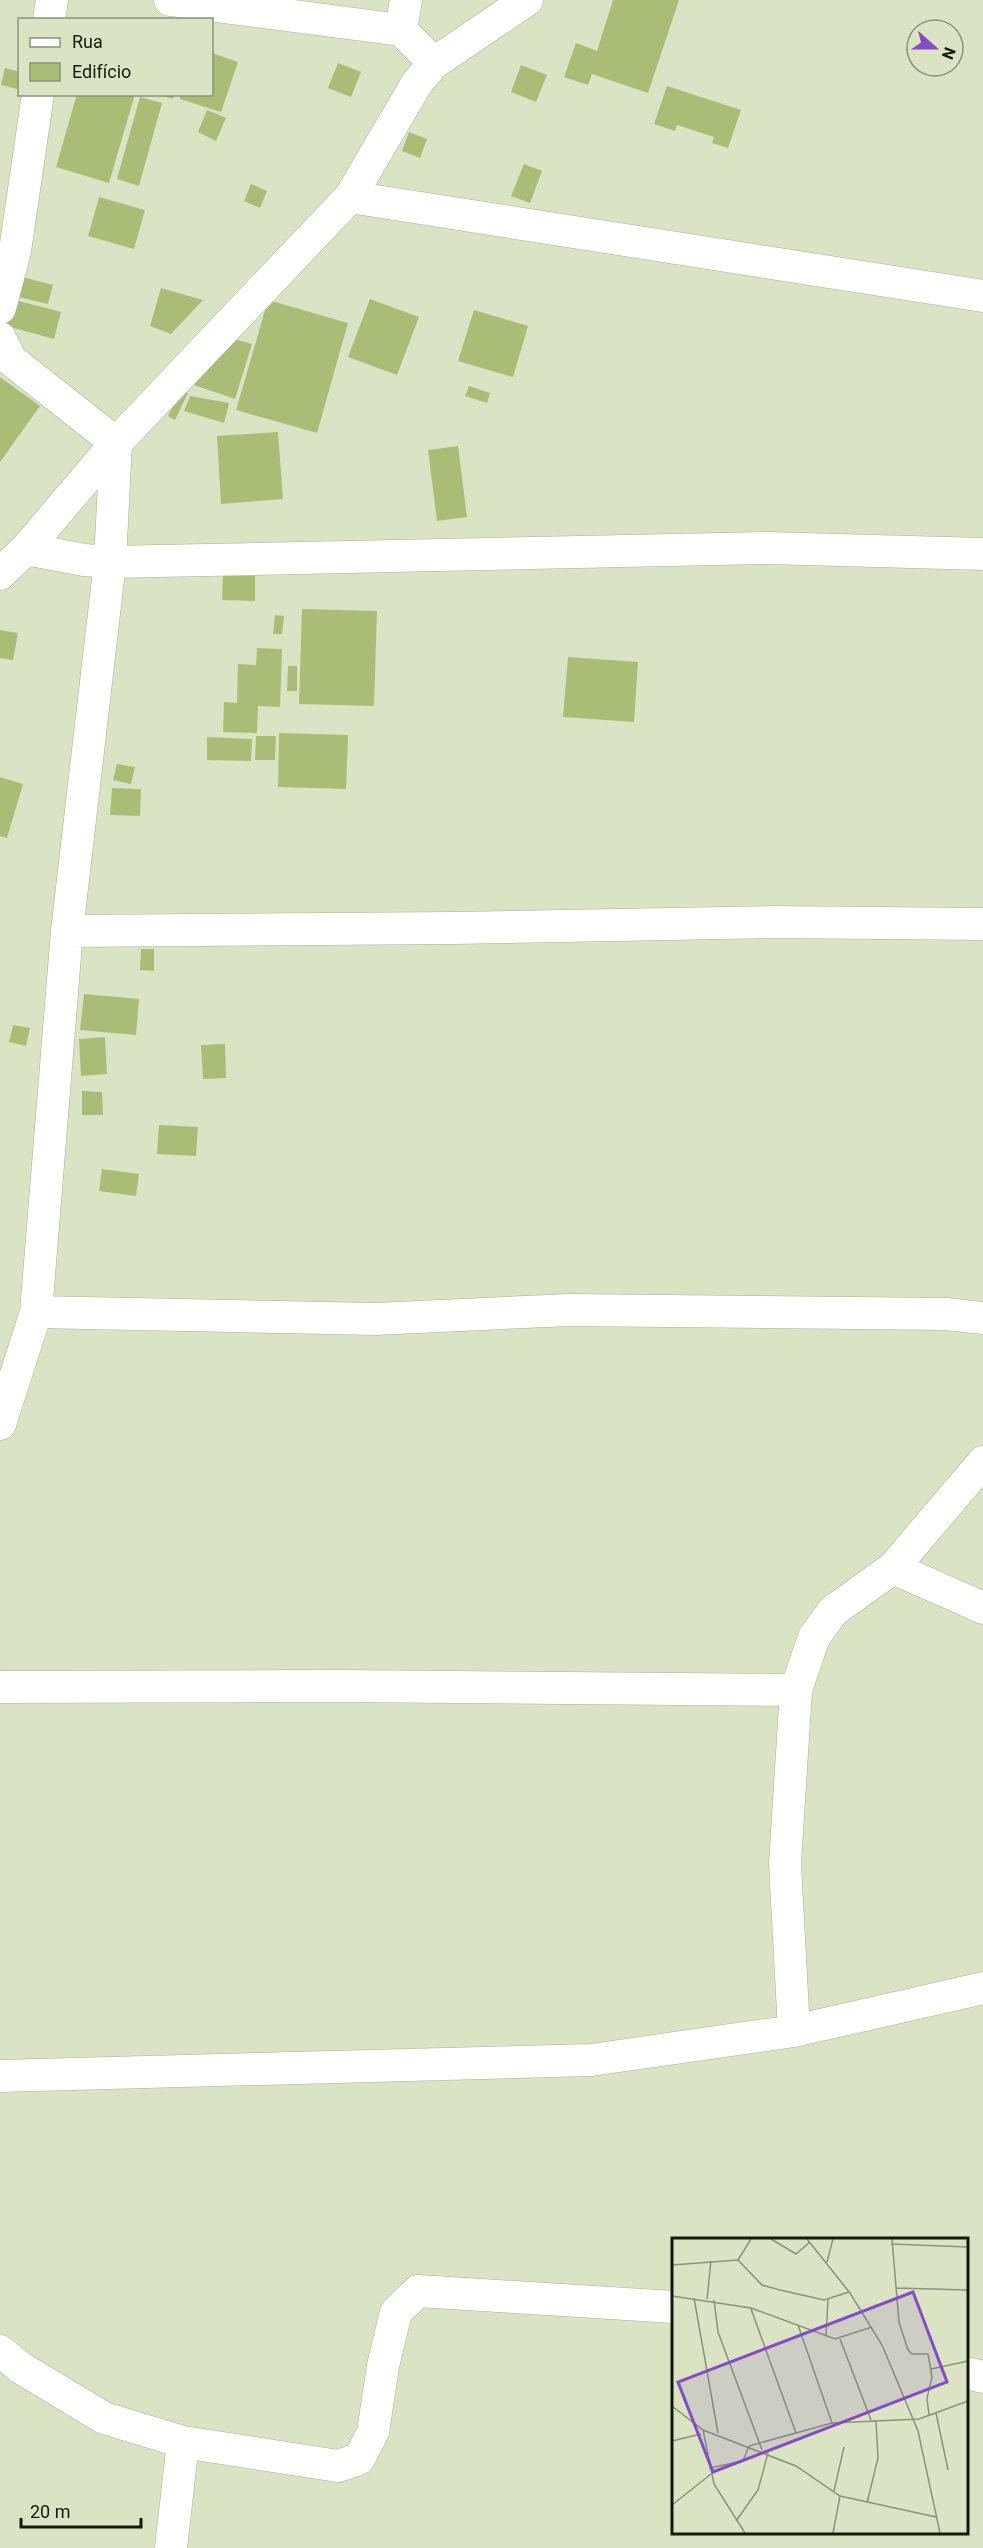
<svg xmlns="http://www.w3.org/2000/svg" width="983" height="2548" font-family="Roboto,sans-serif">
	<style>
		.building { fill: #aabd77 }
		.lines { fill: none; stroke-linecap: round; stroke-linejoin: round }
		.street-casing { stroke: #a8b193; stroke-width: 33 }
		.street { stroke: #fff; stroke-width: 32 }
		.inset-road { fill: none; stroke: #8b927b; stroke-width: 1.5 }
		.view { fill: #854dc4; fill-opacity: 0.15; stroke: #854dc4; stroke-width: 3 }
		.inset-edge { fill: none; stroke: #15180c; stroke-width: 3 }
	</style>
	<rect width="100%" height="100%" fill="#dae4c5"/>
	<!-- building -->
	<path class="building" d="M 613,0 L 679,0 L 648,93 L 592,74 L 588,85 L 564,77 L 576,43 L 597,51 Z
		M 212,53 L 238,62 L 221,112 L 180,99 L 181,94 L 212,94 Z
		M 338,63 L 361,72 L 351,97 L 328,88 Z
		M 521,65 L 547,75 L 536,102 L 511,92 Z
		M 5,68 L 20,72 L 17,89 L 1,85 Z
		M 667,86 L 741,110 L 728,148 L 712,143 L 714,137 L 677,125 L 675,131 L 654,124 Z
		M 77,94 L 135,94 L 109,183 L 56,167 Z
		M 156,94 L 174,94 L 173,99 Z
		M 140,97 L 162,103 L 139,186 L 117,179 Z
		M 207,110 L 226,118 L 216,141 L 198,132 Z
		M 409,132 L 427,139 L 420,158 L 402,151 Z
		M 524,164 L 542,171 L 530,203 L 511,196 Z
		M 251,184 L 267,191 L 260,208 L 244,201 Z
		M 99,197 L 145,210 L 134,249 L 88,236 Z
		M 15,275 L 53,285 L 48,304 L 10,295 Z
		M 161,288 L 203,300 L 171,334 L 150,326 Z
		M 11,299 L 61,312 L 54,339 L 3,325 Z
		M 370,299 L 419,317 L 397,375 L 348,357 Z
		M 268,300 L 348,323 L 317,433 L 236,410 Z
		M 474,310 L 528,326 L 513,377 L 458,361 Z
		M 223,336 L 252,344 L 235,399 L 194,385 L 205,355 Z
		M 0,377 L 40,406 L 0,462 Z
		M 469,386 L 490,393 L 487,403 L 465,396 Z
		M 181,390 L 188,393 L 175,420 L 168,416 Z
		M 190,396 L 229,403 L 224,423 L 184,411 Z
		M 278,432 L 283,499 L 221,504 L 217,436 Z
		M 458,446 L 467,517 L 437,521 L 428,450 Z
		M 223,575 L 255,576 L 255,601 L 222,600 Z
		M 302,609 L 377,611 L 374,706 L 299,704 Z
		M 275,615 L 284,616 L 282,634 L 273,634 Z
		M 0,630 L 18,633 L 13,660 L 0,658 Z
		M 257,648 L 282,649 L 280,707 L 258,706 L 257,733 L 223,732 L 224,702 L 237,703 L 238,664 L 256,665 Z
		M 568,657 L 638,662 L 634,722 L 563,717 Z
		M 288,666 L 297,666 L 297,691 L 287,691 Z
		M 279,733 L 348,735 L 346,789 L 278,787 Z
		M 256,736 L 276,736 L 275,760 L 255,760 Z
		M 207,737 L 252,739 L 251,761 L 207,760 Z
		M 117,764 L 135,767 L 131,784 L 113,780 Z
		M 0,777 L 23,784 L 7,838 L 0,836 Z
		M 112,788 L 141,789 L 140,816 L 110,815 Z
		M 141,949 L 154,949 L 154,971 L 140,970 Z
		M 84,994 L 139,999 L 136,1035 L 80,1030 Z
		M 13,1025 L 30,1028 L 26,1046 L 9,1042 Z
		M 105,1037 L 107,1074 L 81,1076 L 79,1039 Z
		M 225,1044 L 226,1078 L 203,1079 L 201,1045 Z
		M 82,1091 L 102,1092 L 103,1115 L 82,1115 Z
		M 159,1125 L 198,1127 L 196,1156 L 157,1154 Z
		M 102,1169 L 139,1174 L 136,1196 L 99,1191 Z"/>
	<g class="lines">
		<defs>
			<path id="street" d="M 170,0 L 401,30 L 434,63
				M 49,20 L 52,0
				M 401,30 L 406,0
				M 350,197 L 983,296
				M 0,308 L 15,251 L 38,94
				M 0,338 L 11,360 L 116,443 L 110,562 L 67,931 L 36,1312 L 0,1424
				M 26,549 L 84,560 L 110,562 L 767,548 L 983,554
				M 0,574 L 26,549 L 116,443 L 350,197 L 417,83 L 434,63 L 527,0
				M 67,931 L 453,928 L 772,922 L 983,924
				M 36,1312 L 375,1319 L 569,1310 L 946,1314 L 983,1318
				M 893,1568 L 983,1608
				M 0,1687 L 343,1686 L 796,1690
				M 794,2031 L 785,1864 L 796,1690 L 814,1637 L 833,1611 L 893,1568 L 983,1462
				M 0,2076 L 591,2060 L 794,2031 L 983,1988
				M 0,2351 L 21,2368 L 104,2418 L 183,2442 L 338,2466 L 359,2459 L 373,2432 L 383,2366 L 396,2312 L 418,2291 L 674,2307
				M 966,2373 L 983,2377
				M 171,2548 L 183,2442"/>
		</defs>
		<!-- street casing -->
		<use href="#street" class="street-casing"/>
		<!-- street -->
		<use href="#street" class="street"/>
	</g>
	<!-- overview -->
	<g transform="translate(672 2238)">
		<rect width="296" height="296" fill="#dae4c5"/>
		<path class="inset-road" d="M 99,1 L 124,16 L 138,4M 135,1 L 178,55 L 210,107 L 246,193 L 268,295M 220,1 L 227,84 L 236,112 L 240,116 L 256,116 L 260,139 L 255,160 L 257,177M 219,6 L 296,9M 66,22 L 79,1M 155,24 L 161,1M 0,27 L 66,22 L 90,47 L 108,52 L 152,62 L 177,54M 224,50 L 296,52M 0,58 L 79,70 L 163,101 L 200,89M 22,60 L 46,195M 35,61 L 39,23M 42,62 L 46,94 L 90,212M 79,71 L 124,195M 126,87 L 160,185M 154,97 L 156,61M 168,101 L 199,182M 259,131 L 296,123M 0,168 L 31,192 L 124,228 L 168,258 L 264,279M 264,175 L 276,232M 31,192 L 42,246 L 73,295M 0,203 L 29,196M 37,230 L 71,223 L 77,208 L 160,185 L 247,181 L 296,163M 162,253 L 172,209M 195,265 L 206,220 L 204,183M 0,267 L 39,236M 64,283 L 86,252 L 96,215M 161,295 L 168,258"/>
		<path class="view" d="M 241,54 L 275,144 L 41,234 L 6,144 Z"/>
		<rect width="296" height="296" class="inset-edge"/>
	</g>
	<!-- legend -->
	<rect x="18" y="18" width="195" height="78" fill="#dae4c5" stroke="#8b927b" stroke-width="1.5"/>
	<rect x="30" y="38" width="30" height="9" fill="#ffffff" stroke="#8b927b" stroke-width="1.5"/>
	<text x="72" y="48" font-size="18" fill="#15180c">Rua</text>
	<rect x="30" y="63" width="30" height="18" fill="#aabd77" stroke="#8b927b" stroke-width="1.5"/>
	<text x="72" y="78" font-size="18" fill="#15180c">Edifício</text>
	<!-- north arrow -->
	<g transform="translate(935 48) rotate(111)"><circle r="28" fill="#dae4c5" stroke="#8b927b" stroke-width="1.5"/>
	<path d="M0-4.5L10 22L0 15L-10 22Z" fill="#854dc4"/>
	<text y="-9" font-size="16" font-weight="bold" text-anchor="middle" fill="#15180c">N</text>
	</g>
	<!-- scale -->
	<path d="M21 2518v9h120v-9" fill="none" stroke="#15180c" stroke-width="3"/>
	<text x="30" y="2518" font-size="18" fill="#15180c" stroke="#dae4c5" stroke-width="4.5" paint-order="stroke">20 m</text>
</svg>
